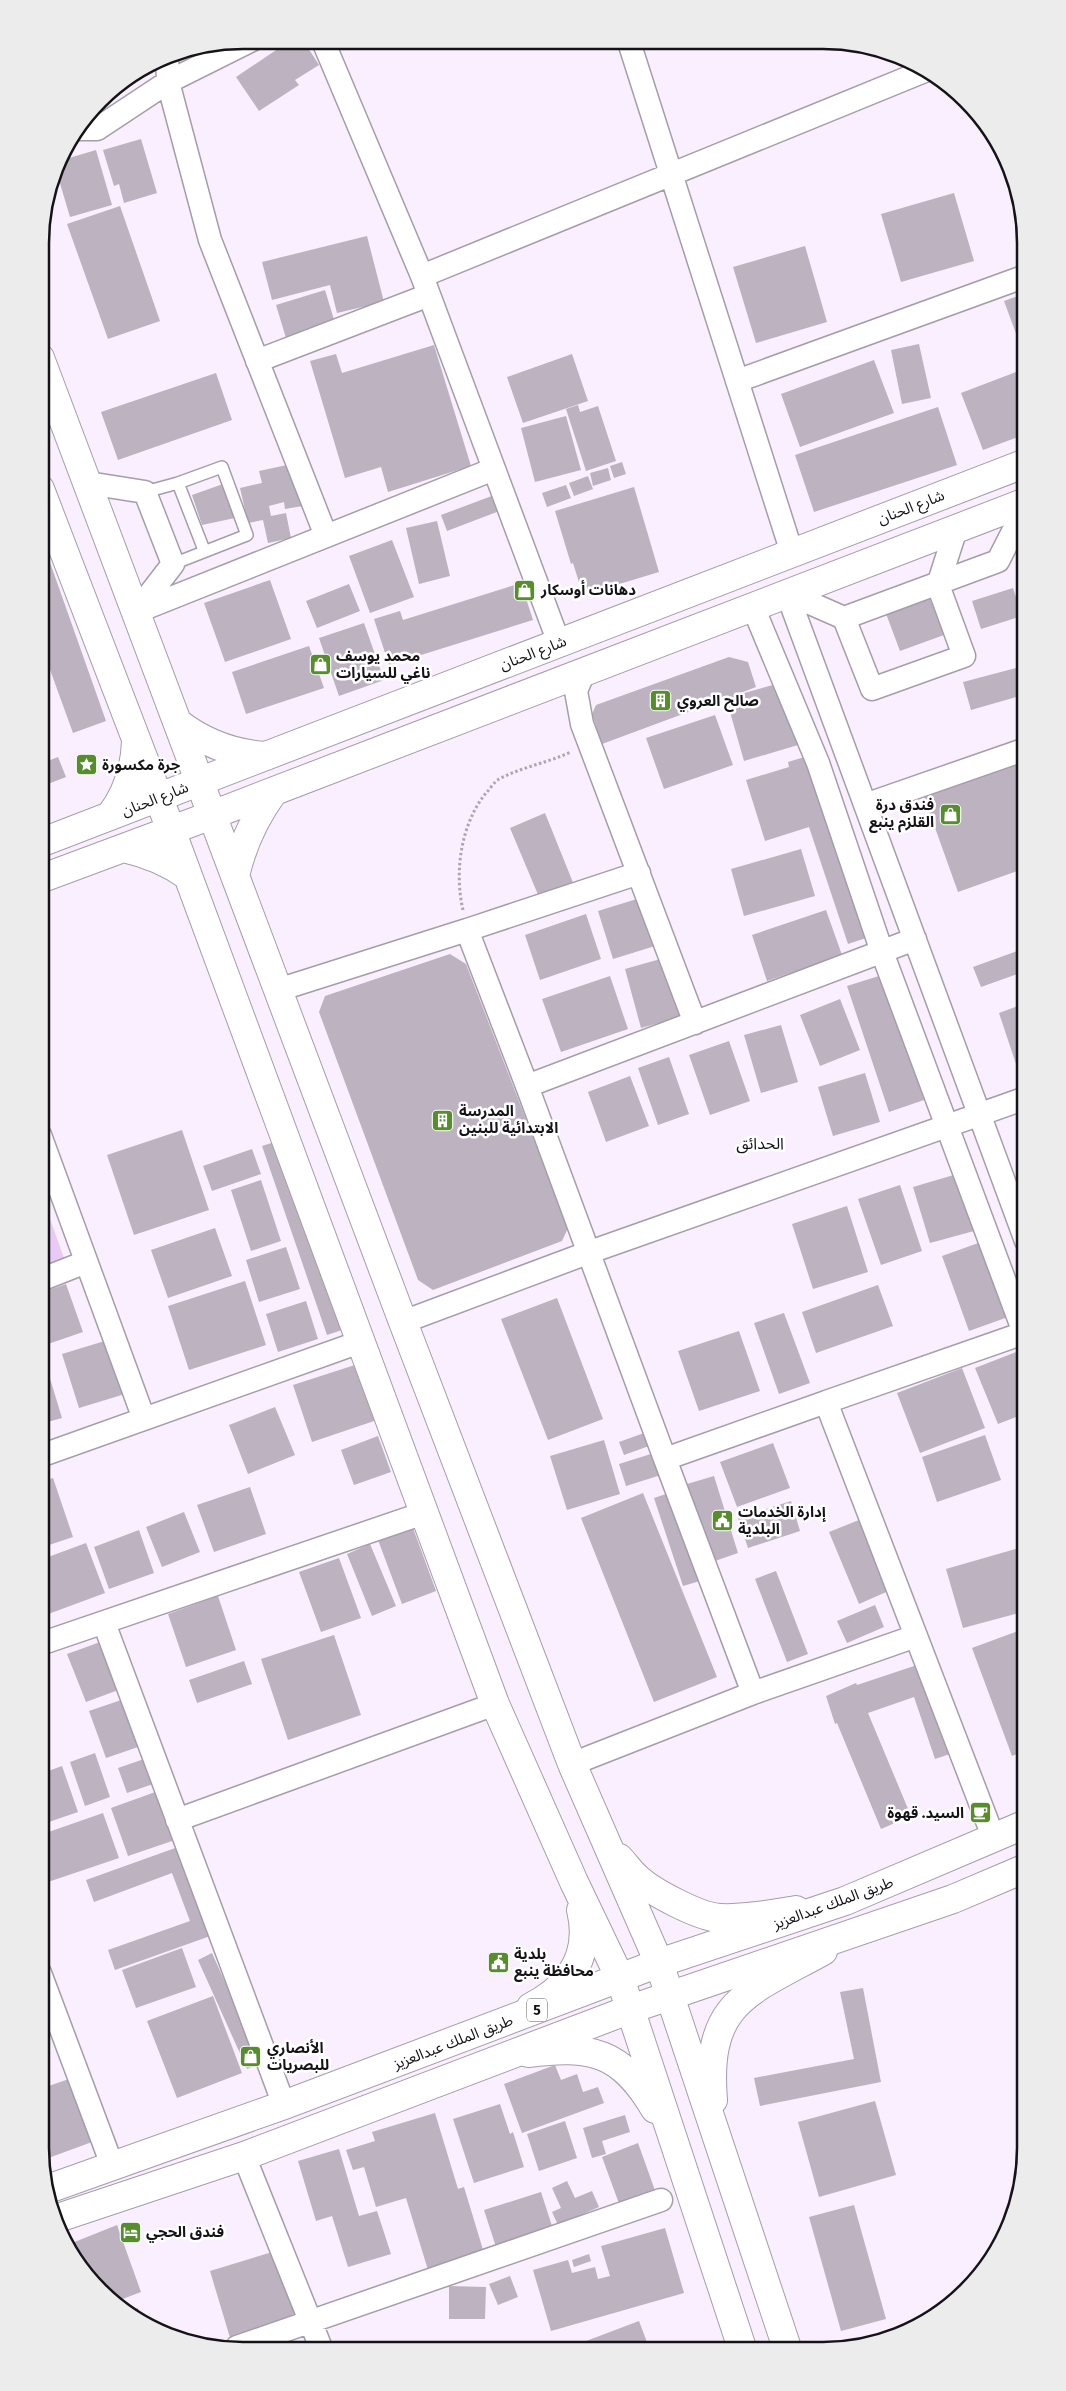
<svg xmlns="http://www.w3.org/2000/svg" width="1066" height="2391" font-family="'Fira Sans','Noto Sans Arabic',sans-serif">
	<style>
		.green { fill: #e7caf6 }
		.building { fill: #bcb2c0 }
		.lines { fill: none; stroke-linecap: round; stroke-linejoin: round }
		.service-casing { stroke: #a69daa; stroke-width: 14 }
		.minor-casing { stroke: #a69daa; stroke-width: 25 }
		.secondary-casing { stroke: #a69daa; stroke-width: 30 }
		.trunk-casing { stroke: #a69daa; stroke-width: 30 }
		.path { stroke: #ada5b1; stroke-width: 3; stroke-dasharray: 2.5 2.5; stroke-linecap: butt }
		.service { stroke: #fff; stroke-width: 11 }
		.minor { stroke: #fff; stroke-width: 22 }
		.secondary { stroke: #fff; stroke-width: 28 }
		.trunk { stroke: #fff; stroke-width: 28 }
		.labels { text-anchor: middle; stroke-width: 5; stroke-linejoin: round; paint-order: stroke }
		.shield { fill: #fff; stroke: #5c5a5d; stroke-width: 1 }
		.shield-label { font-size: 14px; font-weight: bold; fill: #161318 }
		.street-label { font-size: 15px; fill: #161318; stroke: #fff }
		.poi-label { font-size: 15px; font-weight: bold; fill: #161318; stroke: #fff; text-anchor: start }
		.neighbourhood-label { font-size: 16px; fill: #161318; stroke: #fff }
		.rim { fill: none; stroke: #161318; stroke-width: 2.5 }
	</style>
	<rect width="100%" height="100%" fill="#f9effe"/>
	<!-- green -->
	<path class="green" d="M 40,1191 L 64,1258 L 40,1267 Z"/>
	<!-- building -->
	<path class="building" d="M 291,40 L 303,40 L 319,65 L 295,80 L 299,85 L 259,111 L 236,77 Z
		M 141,139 L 157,193 L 124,203 L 119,184 L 114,186 L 103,150 Z
		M 96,150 L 112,205 L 70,217 L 56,170 L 59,161 Z
		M 954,193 L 974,261 L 901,282 L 881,214 Z
		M 120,206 L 160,321 L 108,339 L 67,224 Z
		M 367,236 L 384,302 L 337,313 L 330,285 L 272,300 L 262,262 Z
		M 805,246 L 827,322 L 756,343 L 733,267 Z
		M 325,290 L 335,323 L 286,338 L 276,305 Z
		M 1026,293 L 1026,345 L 1021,347 L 1004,301 Z
		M 919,344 L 931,398 L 902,404 L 891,350 Z
		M 434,345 L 471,466 L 388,492 L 381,467 L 345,478 L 310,361 L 336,354 L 342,373 Z
		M 572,354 L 588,401 L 523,423 L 507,377 Z
		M 874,360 L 894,413 L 800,447 L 781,394 Z
		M 1024,369 L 1026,375 L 1026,434 L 983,450 L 961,393 Z
		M 216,373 L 232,420 L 118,460 L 101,412 Z
		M 578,405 L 580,412 L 598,406 L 616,461 L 586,471 L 566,409 Z
		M 938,407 L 957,465 L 814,512 L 795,455 Z
		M 566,416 L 581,470 L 535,482 L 521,428 Z
		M 622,462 L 626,474 L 614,478 L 610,466 Z
		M 287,465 L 289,474 L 295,473 L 303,506 L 285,509 L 284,502 L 269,506 L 271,516 L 286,513 L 291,538 L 268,543 L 263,520 L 248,523 L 240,488 L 262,483 L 259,471 Z
		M 608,468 L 611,480 L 593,486 L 590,473 Z
		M 588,476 L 593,489 L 574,496 L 569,483 Z
		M 223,484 L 235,518 L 202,525 L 192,495 Z
		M 566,485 L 571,498 L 547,507 L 542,493 Z
		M 634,487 L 659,572 L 583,595 L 573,563 L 571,564 L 555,511 Z
		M 497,494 L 502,510 L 447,531 L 441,515 Z
		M 437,521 L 450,576 L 419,584 L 406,528 Z
		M 41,537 L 106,721 L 73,733 L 40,642 Z
		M 392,540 L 414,597 L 370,613 L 349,556 Z
		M 270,580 L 291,639 L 225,662 L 204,603 Z
		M 521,583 L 533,620 L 389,665 L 374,619 L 400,611 L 403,620 Z
		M 349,584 L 360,611 L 317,628 L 306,601 Z
		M 1013,588 L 1022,616 L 981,629 L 972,601 Z
		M 928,594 L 944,635 L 900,651 L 885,611 Z
		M 364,623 L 384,680 L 339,696 L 319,638 Z
		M 309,646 L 324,688 L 246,714 L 232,672 Z
		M 729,657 L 748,662 L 756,687 L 730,697 L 780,683 L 798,745 L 744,761 L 726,698 L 602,744 L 592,714 L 596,705 Z
		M 1016,668 L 1023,695 L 971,710 L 963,682 Z
		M 715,715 L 733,765 L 664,789 L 646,738 Z
		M 811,755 L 872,936 L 848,944 L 809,827 L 765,841 L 746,780 L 789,767 L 788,762 Z
		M 58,757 L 66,777 L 40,787 L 40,764 Z
		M 1026,761 L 1026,868 L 958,892 L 924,797 Z
		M 545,813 L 574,885 L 539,897 L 510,828 Z
		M 801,849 L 815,896 L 744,916 L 731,869 Z
		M 640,898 L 655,946 L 613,959 L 598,911 Z
		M 826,910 L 842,955 L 767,981 L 752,935 Z
		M 586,914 L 601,959 L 540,980 L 525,935 Z
		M 1026,948 L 1026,971 L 981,987 L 973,967 Z
		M 450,954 L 466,964 L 568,1228 L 562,1241 L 433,1290 L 418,1280 L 319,1012 L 325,996 Z
		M 664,958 L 681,1017 L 641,1028 L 625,969 Z
		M 882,975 L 924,1100 L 889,1112 L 847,986 Z
		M 610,976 L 628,1029 L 561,1052 L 542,999 Z
		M 840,999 L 860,1050 L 820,1066 L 800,1015 Z
		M 1026,1003 L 1026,1061 L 1016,1064 L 999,1013 Z
		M 781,1025 L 798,1082 L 761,1093 L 744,1035 Z
		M 729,1041 L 750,1101 L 710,1115 L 689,1055 Z
		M 669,1057 L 689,1114 L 658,1125 L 638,1068 Z
		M 865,1073 L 880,1122 L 833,1136 L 818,1087 Z
		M 630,1076 L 649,1126 L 606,1142 L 588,1092 Z
		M 182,1130 L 209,1210 L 134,1235 L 107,1155 Z
		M 284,1139 L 348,1328 L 327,1335 L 262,1146 Z
		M 252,1149 L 261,1174 L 212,1191 L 203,1166 Z
		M 957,1174 L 974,1231 L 930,1243 L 913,1187 Z
		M 261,1180 L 281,1241 L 251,1251 L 231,1190 Z
		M 900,1185 L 922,1251 L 881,1265 L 858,1199 Z
		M 847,1206 L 868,1272 L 813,1289 L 792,1224 Z
		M 215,1228 L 232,1276 L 168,1298 L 151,1250 Z
		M 984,1241 L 1011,1316 L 969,1331 L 942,1256 Z
		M 286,1247 L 300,1289 L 259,1302 L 246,1260 Z
		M 245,1281 L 266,1345 L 189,1370 L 168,1306 Z
		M 66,1284 L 83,1332 L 48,1344 L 40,1320 L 40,1293 Z
		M 878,1285 L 893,1326 L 816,1353 L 802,1312 Z
		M 557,1298 L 603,1419 L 548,1440 L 501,1319 Z
		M 306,1301 L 318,1339 L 278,1352 L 266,1314 Z
		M 784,1313 L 810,1383 L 779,1394 L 754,1323 Z
		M 739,1331 L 760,1391 L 699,1411 L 678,1351 Z
		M 108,1340 L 125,1394 L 79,1408 L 62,1354 Z
		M 1024,1349 L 1026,1413 L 998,1424 L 975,1368 Z
		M 45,1362 L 62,1418 L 40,1424 L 40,1364 Z
		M 361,1363 L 380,1419 L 312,1442 L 293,1385 Z
		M 962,1368 L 985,1428 L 920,1453 L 897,1393 Z
		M 275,1407 L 295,1455 L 248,1474 L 229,1425 Z
		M 644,1433 L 649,1446 L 624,1455 L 619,1442 Z
		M 985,1435 L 1001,1480 L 937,1502 L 922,1457 Z
		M 378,1436 L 391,1472 L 354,1485 L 341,1450 Z
		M 604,1440 L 620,1494 L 567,1510 L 550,1456 Z
		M 773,1443 L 790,1488 L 737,1507 L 720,1462 Z
		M 654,1453 L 661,1475 L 626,1486 L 619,1464 Z
		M 714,1476 L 738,1553 L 712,1562 L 687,1484 Z
		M 53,1478 L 73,1537 L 40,1548 L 40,1482 Z
		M 250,1487 L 266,1534 L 214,1552 L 197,1505 Z
		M 672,1492 L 700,1581 L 683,1586 L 654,1498 Z
		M 643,1493 L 717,1677 L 654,1702 L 581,1518 Z
		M 791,1501 L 800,1531 L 748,1548 L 738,1518 Z
		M 184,1512 L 200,1552 L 162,1567 L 146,1527 Z
		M 864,1518 L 893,1589 L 859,1604 L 829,1532 Z
		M 413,1528 L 436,1591 L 402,1604 L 378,1540 Z
		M 139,1530 L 154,1573 L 109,1589 L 94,1547 Z
		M 86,1543 L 105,1593 L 43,1616 L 40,1609 L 40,1560 Z
		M 370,1544 L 396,1606 L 372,1616 L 347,1554 Z
		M 1026,1546 L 1026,1611 L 963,1628 L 946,1569 Z
		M 339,1558 L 361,1618 L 321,1632 L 299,1572 Z
		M 776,1571 L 808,1654 L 787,1662 L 755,1579 Z
		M 218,1596 L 236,1650 L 186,1667 L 168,1614 Z
		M 875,1605 L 884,1627 L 847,1643 L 837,1621 Z
		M 1026,1628 L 1026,1751 L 1012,1756 L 972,1648 Z
		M 334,1635 L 361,1715 L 288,1740 L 261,1659 Z
		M 103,1641 L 121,1689 L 86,1702 L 67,1654 Z
		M 244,1661 L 252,1684 L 197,1703 L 189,1680 Z
		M 923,1663 L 953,1753 L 935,1759 L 914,1697 L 868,1713 L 911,1816 L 881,1829 L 837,1723 L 835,1724 L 826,1696 L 856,1683 L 857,1685 Z
		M 124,1699 L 141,1746 L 106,1758 L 89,1711 Z
		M 95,1753 L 110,1797 L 85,1806 L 70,1762 Z
		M 147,1758 L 156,1783 L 127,1793 L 118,1768 Z
		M 62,1766 L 78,1812 L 43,1824 L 40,1816 L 40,1774 Z
		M 158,1791 L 175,1840 L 128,1856 L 111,1808 Z
		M 103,1813 L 119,1858 L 48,1882 L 40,1860 L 40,1835 Z
		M 178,1847 L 216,1934 L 115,1970 L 108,1950 L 190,1921 L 172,1873 L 94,1902 L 86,1880 Z
		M 182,1948 L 196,1987 L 136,2008 L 122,1970 Z
		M 212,1953 L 261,2063 L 247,2069 L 198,1960 Z
		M 863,1988 L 881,2082 L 760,2106 L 754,2078 L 854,2059 L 840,1992 Z
		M 213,1996 L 242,2073 L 177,2098 L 147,2021 Z
		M 555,2065 L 561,2080 L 577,2074 L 583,2092 L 598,2087 L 604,2103 L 522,2133 L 504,2084 Z
		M 69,2079 L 92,2142 L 43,2160 L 40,2149 L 40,2089 Z
		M 875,2101 L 896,2175 L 819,2197 L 798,2122 Z
		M 500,2104 L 510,2134 L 513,2132 L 524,2167 L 474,2183 L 453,2119 Z
		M 435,2113 L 458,2189 L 464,2187 L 484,2253 L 428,2270 L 406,2198 L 376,2207 L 364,2167 L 353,2170 L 346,2150 L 375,2141 L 372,2132 Z
		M 625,2115 L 630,2132 L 602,2141 L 606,2154 L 592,2158 L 583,2128 Z
		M 565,2121 L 577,2158 L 539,2171 L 527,2134 Z
		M 638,2143 L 657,2196 L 621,2209 L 602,2157 Z
		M 339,2149 L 359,2216 L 377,2211 L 391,2254 L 348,2267 L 332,2216 L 316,2221 L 298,2161 Z
		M 567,2181 L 575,2198 L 592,2191 L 599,2207 L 558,2225 L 552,2212 L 561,2208 L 552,2188 Z
		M 541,2192 L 553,2229 L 496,2247 L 484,2210 Z
		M 854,2205 L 886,2319 L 841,2331 L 809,2217 Z
		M 117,2225 L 141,2292 L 112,2303 L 74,2261 L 67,2245 Z
		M 665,2228 L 684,2293 L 551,2331 L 533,2270 L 568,2260 L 572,2273 L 595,2267 L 598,2279 L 610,2276 L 601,2246 Z
		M 279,2250 L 300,2320 L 231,2341 L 210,2271 Z
		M 589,2254 L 591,2261 L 574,2267 L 572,2260 Z
		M 510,2276 L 518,2297 L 498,2305 L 489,2284 Z
		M 449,2286 L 486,2287 L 485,2319 L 449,2319 Z
		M 138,2308 L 143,2324 L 126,2312 Z
		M 639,2321 L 650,2350 L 565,2349 Z"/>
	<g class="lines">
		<defs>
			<path id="service" d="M 178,483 L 204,550
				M 145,492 L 178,483 L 222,467 L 247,535 L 173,564"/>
			<path id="minor" d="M 323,41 L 422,276
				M 629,42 L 792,553
				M 167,55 L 168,82 L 210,240 L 326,536
				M 79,129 L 97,129 L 168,82 L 252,40
				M 257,361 L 429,295
				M 737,381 L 1026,276
				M 88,483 L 145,492 L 173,564 L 136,612 L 494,469
				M 787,593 L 1026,1241
				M 787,593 L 844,618 L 998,561 L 1026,506
				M 753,607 L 818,763 L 882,952 L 1026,1338
				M 844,618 L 872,689 L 964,656 L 938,585 L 956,529
				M 559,643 L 422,276 L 927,70
				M 584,672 L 576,691 L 582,724 L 695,1023
				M 865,805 L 1026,749
				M 467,930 L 639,873
				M 278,990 L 467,930 L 527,1086 L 915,939
				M 527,1086 L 665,1459
				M 40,1135 L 144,1419
				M 40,1280 L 86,1262
				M 403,1322 L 590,1252 L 1026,1098
				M 40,1456 L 360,1342
				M 104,1623 L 284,2105
				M 40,1644 L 424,1513
				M 753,1693 L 665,1459 L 826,1402
				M 572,1764 L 753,1693 L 916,1636
				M 177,1820 L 495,1704
				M 994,1839 L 826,1402 L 1024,1333
				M 40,1973 L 112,2165
				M 244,2156 L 321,2348
				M 237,2347 L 661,2200"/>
			<path id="secondary" d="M 40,358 L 403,1322 L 572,1764 L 659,1963 L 788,2351
				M 40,489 L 171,830 L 495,1704 L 574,1882 L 620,1978 L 743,2351
				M 178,723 C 204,743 234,754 266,756
				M 110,816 C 127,794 135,769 136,741
				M 40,843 L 1026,463
				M 124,848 C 146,853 169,862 188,876
				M 235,876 C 242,845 255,817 274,791
				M 40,879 L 212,815 L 1026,502
				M 619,1858 C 625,1864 630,1872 637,1878 C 652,1892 699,1917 720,1918 C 745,1919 772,1914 796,1910
				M 531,2007 C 570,1987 592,1955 581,1910
				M 528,2053 C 591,2045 621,2051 655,2109
				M 713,2100 C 705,2002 747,1993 823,1951"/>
			<path id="trunk" d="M 45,2190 L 284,2105 L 659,1963 L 845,1901 L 1026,1824
				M 55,2219 L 244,2156 L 631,2009 L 953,1899 L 1026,1868"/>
		</defs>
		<!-- service casing -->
		<use href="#service" class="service-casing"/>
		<!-- minor casing -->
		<use href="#minor" class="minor-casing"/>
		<!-- secondary casing -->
		<use href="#secondary" class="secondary-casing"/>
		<!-- trunk casing -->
		<use href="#trunk" class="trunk-casing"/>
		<!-- path -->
		<path class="path" d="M 463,910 C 454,871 461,824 486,793 C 490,789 494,782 499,779 C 522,767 547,763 571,752
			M 969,2288 L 976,2269 L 1004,2237"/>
		<!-- service -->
		<use href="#service" class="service"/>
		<!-- minor -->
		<use href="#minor" class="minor"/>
		<!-- secondary -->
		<use href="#secondary" class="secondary"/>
		<!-- trunk -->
		<use href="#trunk" class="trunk"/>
	</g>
	<!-- icons -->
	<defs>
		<symbol id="shop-square" viewBox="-11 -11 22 22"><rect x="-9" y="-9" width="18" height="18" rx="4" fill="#558e2a" stroke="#fff"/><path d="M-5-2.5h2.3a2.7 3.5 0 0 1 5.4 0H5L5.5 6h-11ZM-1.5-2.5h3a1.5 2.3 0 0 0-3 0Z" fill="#fff"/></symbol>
		<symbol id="building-square" viewBox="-11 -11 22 22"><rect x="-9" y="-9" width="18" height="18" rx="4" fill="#558e2a" stroke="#fff"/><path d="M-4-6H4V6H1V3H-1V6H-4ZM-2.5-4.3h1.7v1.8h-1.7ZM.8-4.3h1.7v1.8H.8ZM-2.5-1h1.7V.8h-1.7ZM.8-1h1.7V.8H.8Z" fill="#fff"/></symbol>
		<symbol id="sight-square" viewBox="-11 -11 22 22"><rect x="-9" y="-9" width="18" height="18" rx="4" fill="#558e2a" stroke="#fff"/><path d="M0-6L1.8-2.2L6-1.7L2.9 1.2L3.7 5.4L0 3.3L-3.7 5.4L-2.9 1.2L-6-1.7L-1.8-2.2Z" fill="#fff"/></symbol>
		<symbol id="civic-square" viewBox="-11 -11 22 22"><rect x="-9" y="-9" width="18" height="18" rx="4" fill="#558e2a" stroke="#fff"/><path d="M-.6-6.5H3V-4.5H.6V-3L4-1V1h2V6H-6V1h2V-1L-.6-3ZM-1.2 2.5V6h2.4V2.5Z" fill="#fff"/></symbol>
		<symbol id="cafe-square" viewBox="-11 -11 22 22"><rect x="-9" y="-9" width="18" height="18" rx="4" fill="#558e2a" stroke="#fff"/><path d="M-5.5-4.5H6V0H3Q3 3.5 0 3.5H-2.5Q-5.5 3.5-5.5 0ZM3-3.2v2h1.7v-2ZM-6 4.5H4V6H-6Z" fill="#fff"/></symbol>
		<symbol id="hotel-square" viewBox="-11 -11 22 22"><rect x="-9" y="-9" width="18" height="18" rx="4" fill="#558e2a" stroke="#fff"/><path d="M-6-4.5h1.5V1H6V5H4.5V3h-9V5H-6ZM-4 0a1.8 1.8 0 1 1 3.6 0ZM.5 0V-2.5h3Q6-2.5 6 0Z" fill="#fff"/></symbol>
	</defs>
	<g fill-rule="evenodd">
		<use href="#shop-square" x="512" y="578" width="25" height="25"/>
		<use href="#shop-square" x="308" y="652" width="25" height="25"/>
		<use href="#building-square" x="648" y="688" width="25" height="25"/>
		<use href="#sight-square" x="74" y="752" width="25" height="25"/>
		<use href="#shop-square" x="938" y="802" width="25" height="25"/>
		<use href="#building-square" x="430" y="1108" width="25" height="25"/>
		<use href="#civic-square" x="710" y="1508" width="25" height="25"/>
		<use href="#cafe-square" x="968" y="1800" width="25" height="25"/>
		<use href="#civic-square" x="486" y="1950" width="25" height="25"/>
		<use href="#shop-square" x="238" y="2044" width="25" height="25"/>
		<use href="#hotel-square" x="118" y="2220" width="25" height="25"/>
	</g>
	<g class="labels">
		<!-- shield labels -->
		<rect class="shield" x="527" y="1998.5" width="20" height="23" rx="4"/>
		<g class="shield-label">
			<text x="537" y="2015">5</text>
		</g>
		<!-- street labels -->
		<g class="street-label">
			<text transform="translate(911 507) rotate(-21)" y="5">شارع الحنان</text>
			<text transform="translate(533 653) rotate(-21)" y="5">شارع الحنان</text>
			<text transform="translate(155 799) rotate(-21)" y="5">شارع الحنان</text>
			<text transform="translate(833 1903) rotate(-20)" y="5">طريق الملك عبدالعزيز</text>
			<text transform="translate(453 2042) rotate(-21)" y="5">طريق الملك عبدالعزيز</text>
		</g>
		<!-- poi labels -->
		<g class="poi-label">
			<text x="541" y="595">دهانات أوسكار</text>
			<text x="336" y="661">محمد يوسف<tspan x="336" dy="17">ناغي للسيارات</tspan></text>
			<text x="677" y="706">صالح العروي</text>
			<text x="102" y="770">جرة مكسورة</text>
			<text x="934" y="810" text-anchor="end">فندق درة<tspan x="934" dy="17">القلزم ينبع</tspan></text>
			<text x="459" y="1116">المدرسة<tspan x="459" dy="17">الابتدائية للبنين</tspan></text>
			<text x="738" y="1517">إدارة الخدمات<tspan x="738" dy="17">البلدية</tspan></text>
			<text x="964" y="1818" text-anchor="end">السيد. قهوة</text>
			<text x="514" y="1959">بلدية<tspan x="514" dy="17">محافظة ينبع</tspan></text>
			<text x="267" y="2053">الأنصاري<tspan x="267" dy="17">للبصريات</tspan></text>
			<text x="146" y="2237">فندق الحجي</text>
		</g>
		<!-- neighbourhood labels -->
		<g class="neighbourhood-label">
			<text x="760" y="1149">الحدائق</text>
		</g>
	</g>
	<!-- crop -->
	<path d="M0 0H1066V2391H0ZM243 49H823A194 194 0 0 1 1017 243V2148A194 194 0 0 1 823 2342H243A194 194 0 0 1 49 2148V243A194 194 0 0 1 243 49Z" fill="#ececed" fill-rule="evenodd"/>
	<path class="rim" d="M243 49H823A194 194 0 0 1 1017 243V2148A194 194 0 0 1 823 2342H243A194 194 0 0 1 49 2148V243A194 194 0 0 1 243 49Z"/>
</svg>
